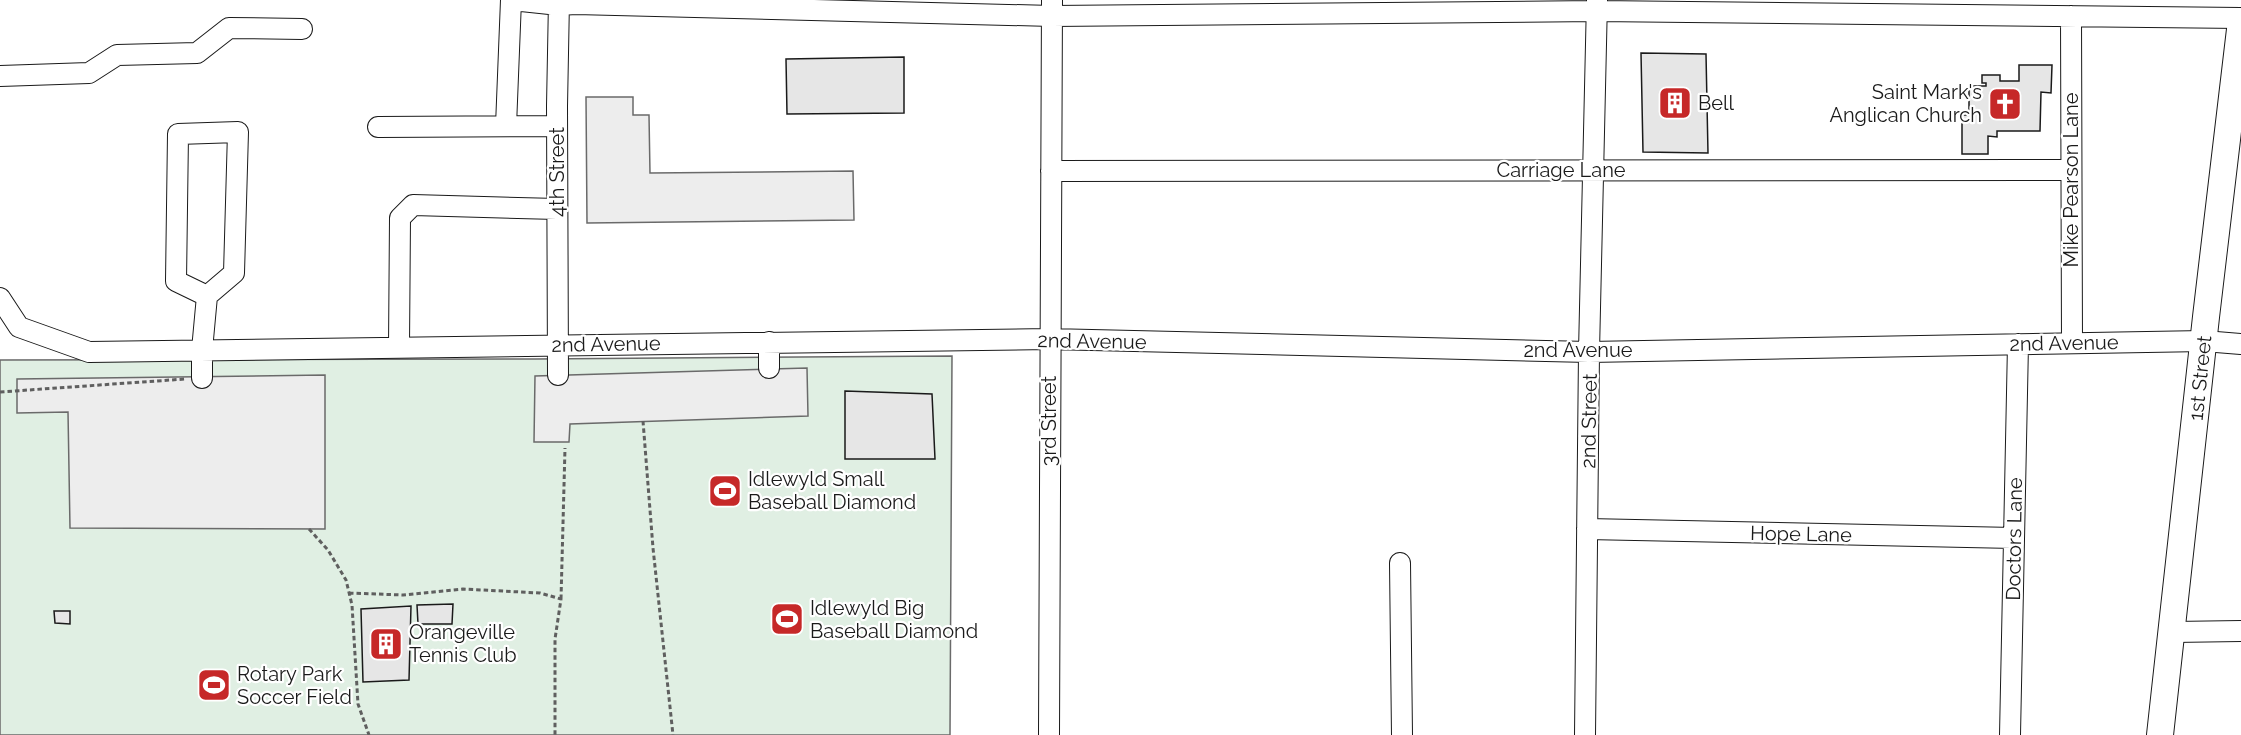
<svg xmlns="http://www.w3.org/2000/svg" width="2241" height="735" font-family="Raleway,sans-serif">
	<style>
		.green { fill: #e0efe3; stroke: #6a6a6a; stroke-width: 1.5 }
		.parking { fill: #ededed; stroke: #6a6a6a; stroke-width: 1.5 }
		.building { fill: #e6e6e6; stroke: #1a1a1a; stroke-width: 1.5 }
		.lines { fill: none; stroke-linecap: round; stroke-linejoin: round }
		.minor-casing { stroke: #1a1a1a; stroke-width: 22 }
		.major-casing { stroke: #1a1a1a; stroke-width: 28 }
		.path { stroke: #5f5f5f; stroke-width: 3; stroke-dasharray: 4.5 3; stroke-linecap: butt }
		.minor { stroke: #fff; stroke-width: 20 }
		.major { stroke: #fff; stroke-width: 26 }
		.labels { text-anchor: middle; stroke-width: 4.5; stroke-linejoin: round; paint-order: stroke }
		.poi-label { font-size: 20px; fill: #1a1a1a; stroke: #fff; text-anchor: start }
		.street-label { font-size: 20px; fill: #1a1a1a; stroke: #fff }
	</style>
	<rect width="100%" height="100%" fill="#fff"/>
	<!-- green -->
	<path class="green" d="M 952,356 L 950,735 L 0,735 L 0,360 L 535,359 Z"/>
	<!-- parking -->
	<path class="parking" d="M 586,97 L 633,97 L 633,115 L 649,115 L 650,173 L 853,171 L 854,220 L 587,223 Z
		M 807,368 L 808,416 L 570,424 L 569,442 L 534,442 L 535,376 Z
		M 325,375 L 325,529 L 70,528 L 68,412 L 17,413 L 17,379 Z"/>
	<!-- building -->
	<path class="building" d="M 1641,53 L 1706,54 L 1708,153 L 1643,152 Z
		M 904,57 L 904,113 L 787,114 L 786,59 Z
		M 2019,65 L 2052,65 L 2051,93 L 2041,92 L 2040,131 L 1997,131 L 1997,137 L 1988,136 L 1988,154 L 1962,154 L 1962,115 L 1969,115 L 1969,86 L 1986,86 L 1986,83 L 1982,83 L 1982,75 L 2000,75 L 2000,81 L 2019,81 Z
		M 845,391 L 932,394 L 935,459 L 845,459 Z
		M 453,604 L 452,624 L 418,624 L 417,605 Z
		M 411,606 L 409,680 L 363,682 L 361,609 Z
		M 54,611 L 70,611 L 70,624 L 55,623 Z"/>
	<g class="lines">
		<defs>
			<path id="minor" d="M 512,0 L 559,5 L 576,4 L 1052,16 L 1597,11 L 2241,18
				M 2071,16 L 2072,343
				M 0,76 L 89,73 L 117,55 L 197,53 L 229,28 L 302,29
				M 506,126 L 511,0
				M 378,127 L 557,126
				M 1051,171 L 2071,170
				M 0,298 L 19,327 L 89,352 L 1049,339 L 1589,352 L 2204,341 L 2241,344
				M 769,342 L 769,368
				M 399,347 L 400,218 L 413,205 L 557,209
				M 558,375 L 557,106 L 559,0
				M 202,378 L 202,350 L 207,296 L 176,281 L 178,134 L 238,132 L 234,273 L 207,296
				M 1587,529 L 2014,538
				M 1400,563 L 1402,735
				M 2173,632 L 2241,631
				M 1049,735 L 1052,0
				M 1585,735 L 1589,352 L 1597,0
				M 2010,735 L 2018,344"/>
			<path id="major" d="M 2160,735 L 2206,317 L 2241,21"/>
		</defs>
		<!-- minor casing -->
		<use href="#minor" class="minor-casing"/>
		<!-- major casing -->
		<use href="#major" class="major-casing"/>
		<!-- path -->
		<path class="path" d="M 0,392 L 185,379
			M 643,421 L 653,548 L 673,735
			M 309,529 L 328,550 L 346,580 L 352,605 L 358,704 L 369,735
			M 349,593 L 403,595 L 463,589 L 540,593 L 561,599 L 555,639 L 555,735
			M 561,599 L 565,448"/>
		<!-- minor -->
		<use href="#minor" class="minor"/>
		<!-- major -->
		<use href="#major" class="major"/>
	</g>
	<!-- icons -->
	<defs>
		<symbol id="building-square" viewBox="-11 -11 22 22"><rect x="-9" y="-9" width="18" height="18" rx="4" fill="#c62828" stroke="#fff"/><path d="M-4-6H4V6H1V3H-1V6H-4ZM-2.5-4.3h1.7v1.8h-1.7ZM.8-4.3h1.7v1.8H.8ZM-2.5-1h1.7V.8h-1.7ZM.8-1h1.7V.8H.8Z" fill="#fff"/></symbol>
		<symbol id="church-square" viewBox="-11 -11 22 22"><rect x="-9" y="-9" width="18" height="18" rx="4" fill="#c62828" stroke="#fff"/><path d="M-1.2-6h2.4v3.5h3.3v2.4h-3.3V6h-2.4V-.1h-3.3v-2.4h3.3Z" fill="#fff"/></symbol>
		<symbol id="stadium-square" viewBox="-11 -11 22 22"><rect x="-9" y="-9" width="18" height="18" rx="4" fill="#c62828" stroke="#fff"/><path d="M0-5a6.5 5 0 1 0 0 10a6.5 5 0 1 0 0-10ZM-3.5-1.8h7v3.6h-7Z" fill="#fff"/></symbol>
	</defs>
	<g fill-rule="evenodd">
		<use href="#building-square" x="1656" y="84" width="38" height="38"/>
		<use href="#church-square" x="1986" y="85" width="38" height="38"/>
		<use href="#stadium-square" x="706" y="472" width="38" height="38"/>
		<use href="#stadium-square" x="768" y="600" width="38" height="38"/>
		<use href="#building-square" x="367" y="625" width="38" height="38"/>
		<use href="#stadium-square" x="195" y="666" width="38" height="38"/>
	</g>
	<g class="labels">
		<!-- poi labels -->
		<g class="poi-label">
			<text x="1982" y="99" text-anchor="end">Saint Mark's<tspan x="1982" dy="23">Anglican Church</tspan></text>
			<text x="1698" y="110">Bell</text>
			<text x="748" y="486">Idlewyld Small<tspan x="748" dy="23">Baseball Diamond</tspan></text>
			<text x="810" y="615">Idlewyld Big<tspan x="810" dy="23">Baseball Diamond</tspan></text>
			<text x="409" y="639">Orangeville<tspan x="409" dy="23">Tennis Club</tspan></text>
			<text x="237" y="681">Rotary Park<tspan x="237" dy="23">Soccer Field</tspan></text>
		</g>
		<!-- street labels -->
		<g class="street-label">
			<text x="1561" y="177">Carriage Lane</text>
			<text transform="translate(557 172) rotate(-90)" y="7">4th Street</text>
			<text transform="translate(2071 180) rotate(-90)" y="7">Mike Pearson Lane</text>
			<text transform="translate(1092 341) rotate(1)" y="7">2nd Avenue</text>
			<text transform="translate(2064 343) rotate(-1)" y="7">2nd Avenue</text>
			<text transform="translate(606 344) rotate(-1)" y="7">2nd Avenue</text>
			<text x="1578" y="357">2nd Avenue</text>
			<text transform="translate(2200 378) rotate(-84)" y="7">1st Street</text>
			<text transform="translate(1049 421) rotate(-90)" y="7">3rd Street</text>
			<text transform="translate(1589 421) rotate(-89)" y="7">2nd Street</text>
			<text transform="translate(1801 534) rotate(1)" y="7">Hope Lane</text>
			<text transform="translate(2014 539) rotate(-89)" y="7">Doctors Lane</text>
		</g>
	</g>
</svg>
